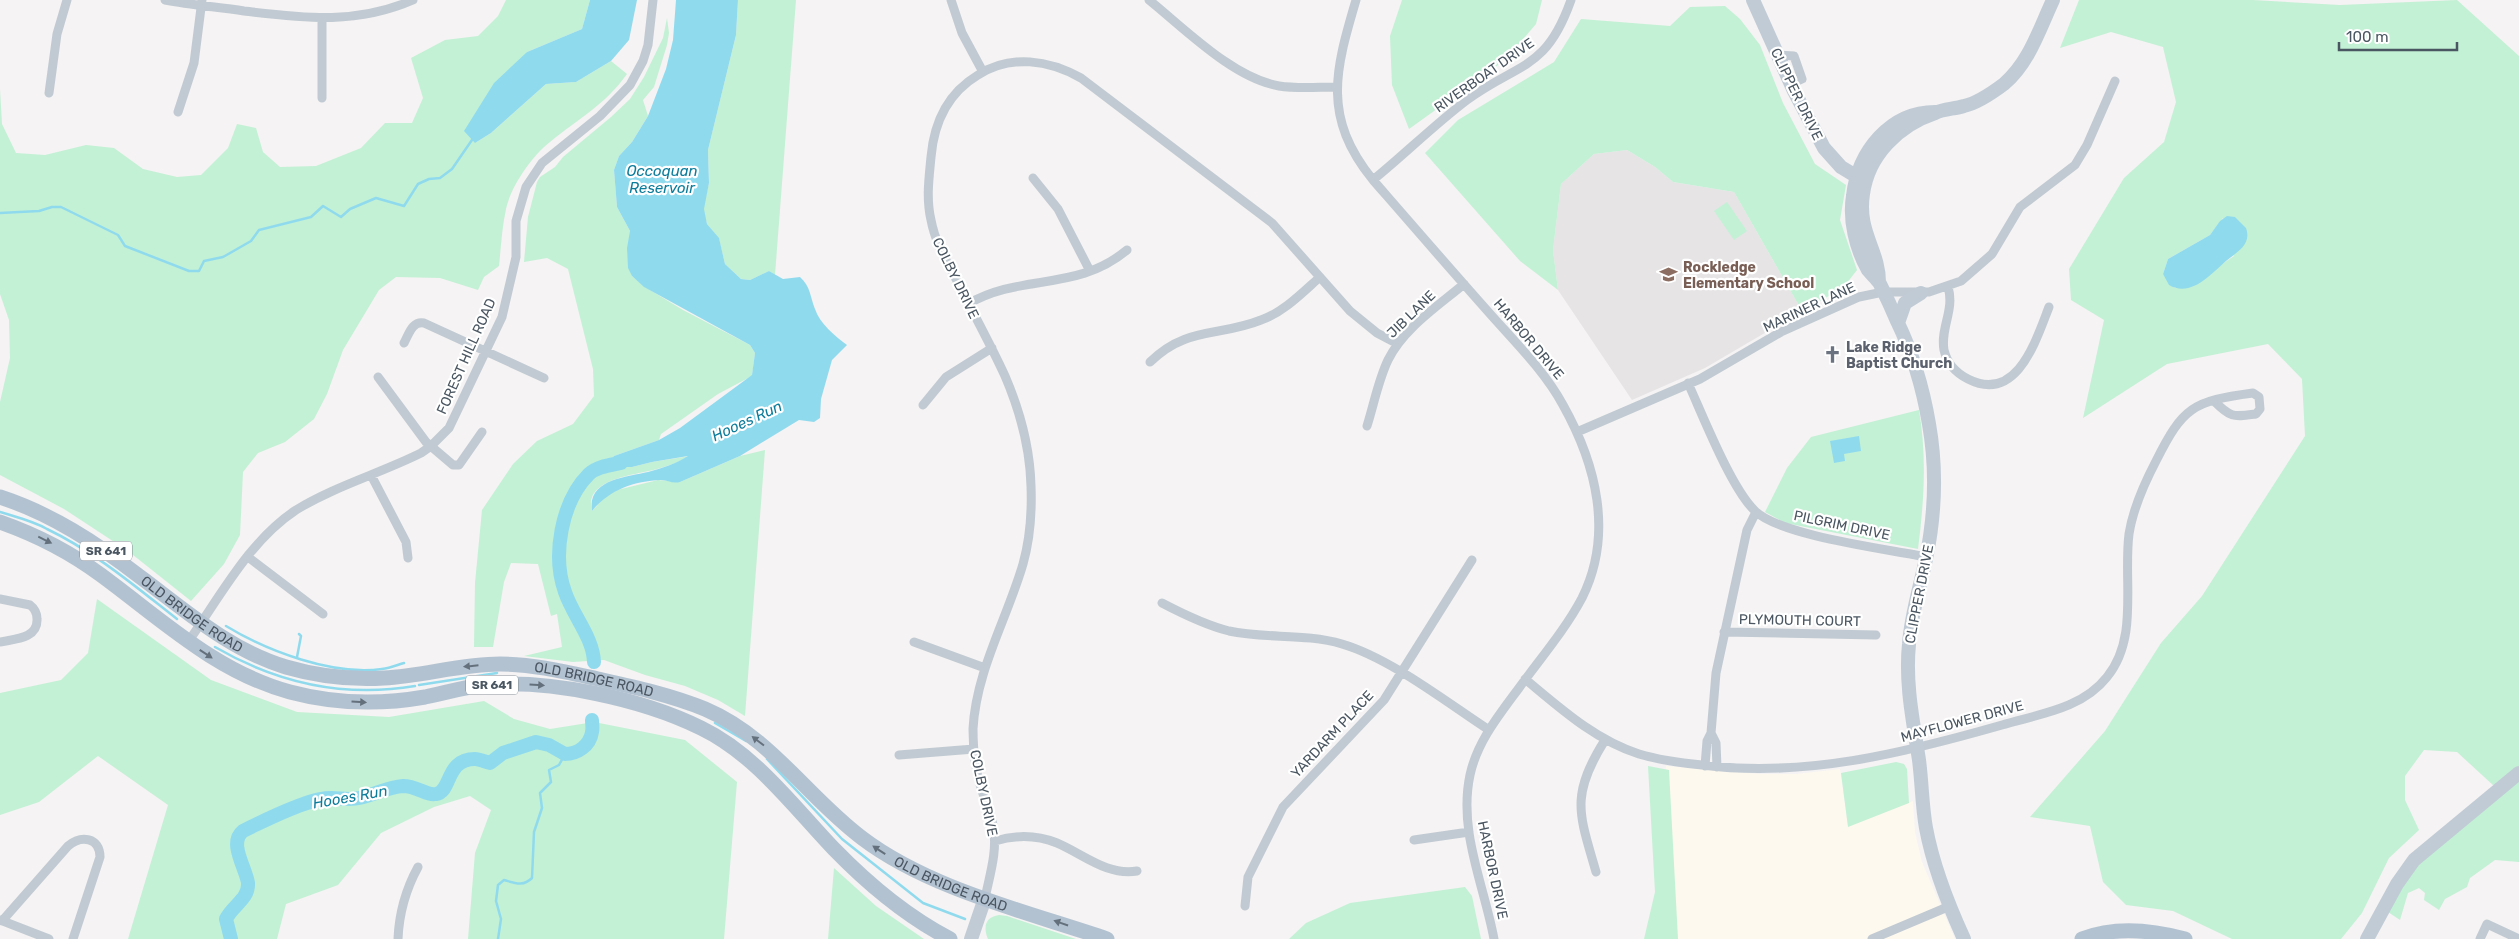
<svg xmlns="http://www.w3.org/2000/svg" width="2519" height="939" font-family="Rubik,sans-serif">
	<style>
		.commercial { fill: #fdf9ef }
		.education { fill: #e6e4e5 }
		.green { fill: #c3f1d5; fill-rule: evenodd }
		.water { fill: #90daee }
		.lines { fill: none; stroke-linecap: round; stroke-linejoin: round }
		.stream { stroke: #90daee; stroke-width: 2.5 }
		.river { stroke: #90daee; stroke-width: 14 }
		.street { stroke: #c1cad2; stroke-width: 9 }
		.secondary { stroke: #c1cbd6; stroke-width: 14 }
		.primary { stroke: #b3c2d1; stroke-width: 15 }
		.oneway { fill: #64717d }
		.labels { text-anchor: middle; stroke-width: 4.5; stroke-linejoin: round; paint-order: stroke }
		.shield { fill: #fff; stroke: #808990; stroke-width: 1 }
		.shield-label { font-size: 12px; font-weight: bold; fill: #4a5661 }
		.street-label { font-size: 14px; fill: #4a5661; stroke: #fff }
		.education-label { font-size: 14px; font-weight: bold; fill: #785e54; stroke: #fff; text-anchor: start }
		.worship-label { font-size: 14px; font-weight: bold; fill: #5b616d; stroke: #fff; text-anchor: start }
		.water-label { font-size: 15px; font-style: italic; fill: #0c7c9b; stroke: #fff }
	</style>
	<rect width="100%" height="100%" fill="#f5f3f3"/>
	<!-- commercial -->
	<path class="commercial" d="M 1666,766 L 1759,774 L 1796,774 L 1840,769 L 1848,826 L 1913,801 L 1915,832 L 1922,862 L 1955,939 L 1673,939 Z"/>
	<!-- education -->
	<path class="education" d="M 1627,150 L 1655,167 L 1673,182 L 1734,192 L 1802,311 L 1705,368 L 1632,400 L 1558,290 L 1553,250 L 1561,184 L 1594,154 Z"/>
	<!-- green -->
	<path class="green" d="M 506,0 L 590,0 L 582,29 L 527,52 L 475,143 L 491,133 L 546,84 L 576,82 L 611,61 L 627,74 C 605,105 578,119 550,142 C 532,156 511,186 506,209 C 502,227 501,247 499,266 L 484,277 L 478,290 L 440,278 L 396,277 L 379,290 L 343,350 L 327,394 L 314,419 L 285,442 L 258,453 L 243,472 L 240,535 L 224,564 L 191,601 L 128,551 L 64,509 L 0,475 L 0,402 L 10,358 L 9,320 L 0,294 L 0,89 L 2,124 L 16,153 L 45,155 L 86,145 L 114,148 L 143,169 L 177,177 L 201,175 L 228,148 L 237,124 L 256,128 L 263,152 L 280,167 L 316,166 L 361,148 L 385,123 L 412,123 L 423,98 L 411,58 L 445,40 L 478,36 L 498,16 Z
		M 738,0 L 796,0 L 775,275 L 769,271 L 750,280 L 741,279 L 725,264 L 719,239 L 707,224 L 703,209 L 709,183 L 708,150 L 736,35 Z
		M 1402,0 L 1542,0 L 1536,24 L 1505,60 L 1409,129 L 1392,85 L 1390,36 Z
		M 2079,0 L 2253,0 L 2340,5 L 2457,0 L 2519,56 L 2519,766 L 2494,786 L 2457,752 L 2424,750 L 2405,776 L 2405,800 L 2419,830 L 2389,858 L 2362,913 L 2341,939 L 2232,939 L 2173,911 L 2126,905 L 2103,882 L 2090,826 L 2030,817 L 2105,731 L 2161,643 L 2202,596 L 2305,436 L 2302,379 L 2268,344 L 2167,364 L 2083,418 L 2104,320 L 2071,300 L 2069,269 L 2124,178 L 2164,142 L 2176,102 L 2163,47 L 2111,32 L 2060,48 ZM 2223,218 L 2234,256 L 2186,288 L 2175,288 L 2163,274 L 2168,259 L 2210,235 Z
		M 1725,6 L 1740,19 L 1760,45 L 1783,103 L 1815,164 L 1846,185 L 1840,220 L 1857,270 L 1843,288 L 1802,311 L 1734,192 L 1673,182 L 1655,167 L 1627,150 L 1594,154 L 1561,184 L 1553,250 L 1558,290 L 1520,261 L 1425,153 L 1458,120 L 1554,62 L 1581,19 L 1670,26 L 1690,7 Z
		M 667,18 L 669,33 L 667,45 L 654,87 L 643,100 L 648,116 L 632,142 L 619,156 L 614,170 L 617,207 L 630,231 L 632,276 L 645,287 L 683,310 L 750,345 L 755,353 L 752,376 L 718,394 L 661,434 L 659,440 L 614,456 L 604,467 L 632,467 L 652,462 L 690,456 C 679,462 668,466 657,469 C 637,475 583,478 592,511 L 606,496 L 617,490 L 658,480 L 680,482 L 740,456 L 765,450 L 745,716 L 718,700 L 685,686 L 645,675 L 604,660 L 573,662 L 524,656 L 562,647 L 557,614 L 551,616 L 538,564 L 511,563 L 504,582 L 493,647 L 474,647 L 475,583 L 482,510 L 513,464 L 537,441 L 573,424 L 594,396 L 593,369 L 568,269 L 547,258 L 524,262 L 528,217 L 537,182 L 540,177 L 555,167 L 563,157 L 611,117 L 630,99 L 644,77 L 663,38 Z
		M 1727,202 L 1747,231 L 1734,240 L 1714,211 Z
		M 1919,410 C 1927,457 1924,502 1918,549 L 1785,523 L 1765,512 L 1787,468 L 1811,437 Z
		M 97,599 L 211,680 L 297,712 L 389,717 L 484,701 L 514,719 L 550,729 L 594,722 L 685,740 L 737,782 L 724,939 L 468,939 L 475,853 L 491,810 L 470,796 L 434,807 L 381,833 L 338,885 L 286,904 L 277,939 L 128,939 L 168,805 L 98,756 L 39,802 L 0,815 L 0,693 L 61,680 L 88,653 Z
		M 1896,762 L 1904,764 L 1907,769 L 1909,803 L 1848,827 L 1841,773 Z
		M 1648,766 L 1669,770 L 1678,939 L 1644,939 L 1655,892 Z
		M 2519,781 L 2519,862 L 2495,860 L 2470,878 L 2467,887 L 2445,899 L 2439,910 L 2424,900 L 2425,893 L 2419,888 L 2408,893 L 2400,920 L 2388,912 L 2410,873 L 2418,864 Z
		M 834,868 L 876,906 L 924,939 L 828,939 Z
		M 1465,887 L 1472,896 L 1481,939 L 1289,939 L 1306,923 L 1350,903 Z
		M 999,915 L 1007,916 L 1076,939 L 988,939 C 983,927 985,917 999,915 Z"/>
	<!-- water -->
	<path class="water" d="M 590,0 L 637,0 L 629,40 L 611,61 L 576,82 L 546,84 L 491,133 L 475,143 L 464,131 L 494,83 L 527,52 L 582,29 Z
		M 676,0 L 738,0 L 736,35 L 708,150 L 709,183 L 704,209 L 707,224 L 719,238 L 725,264 L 741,279 L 750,280 L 769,271 L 783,279 L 800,277 C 811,287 810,297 815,309 C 820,324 835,336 847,345 L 832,360 L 821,399 L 820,418 L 814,422 L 799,420 L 740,456 L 680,482 C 672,484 668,480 661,480 C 634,481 609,490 592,511 C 587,479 627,477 648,472 C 662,468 676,464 688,456 L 652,462 L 632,467 L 603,467 L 614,456 L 659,440 L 680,428 L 752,375 L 755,353 L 750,345 L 644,287 L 632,276 L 628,268 L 627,248 L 630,231 L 617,207 L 614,170 L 619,156 L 632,142 L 648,116 L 666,69 L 673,40 Z
		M 2227,216 L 2235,217 L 2246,228 C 2252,245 2237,252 2226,261 C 2211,274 2191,298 2169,285 L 2163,274 L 2168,259 L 2210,235 L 2220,221 Z
		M 1859,436 L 1861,451 L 1844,454 L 1845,461 L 1834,463 L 1830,441 Z"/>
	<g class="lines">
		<!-- stream -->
		<path class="stream" d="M 0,213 L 39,211 L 52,207 L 61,207 L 118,235 L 125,246 L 189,271 L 199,271 L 204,261 L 223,257 L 251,241 L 259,230 L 311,217 L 323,206 L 341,217 L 350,209 L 376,198 L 404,206 L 418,184 L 429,179 L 440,178 L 452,169 L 474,137
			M 0,512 C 16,517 33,521 47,529 C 95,552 136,587 177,619
			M 226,626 C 267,651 333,676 382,669 C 390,668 397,665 404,663
			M 215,647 C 277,683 344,698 415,686
			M 297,657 L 301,636 L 299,634
			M 419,685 L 497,673
			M 715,723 L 746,741
			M 767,759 L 842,839 L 923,903 L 965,919
			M 498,939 L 501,919 L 496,901 L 498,885 L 504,880 C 515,883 523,887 532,878 L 534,832 L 542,808 L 540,793 L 551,782 L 549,770 L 559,765 L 565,754"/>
		<!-- river -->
		<path class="river" d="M 594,662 C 593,637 573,616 565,592 C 552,556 561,502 589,474 C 597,466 611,465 621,463
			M 231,939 L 226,919 C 233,905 249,899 248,883 C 246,868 228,843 243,831 C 263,821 300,803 321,799 C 334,796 347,801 359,798 C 374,795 388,787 403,786 C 417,786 427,796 436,794 C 452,792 445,759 475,759 C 480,759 485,762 490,763 L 503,753 L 536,742 L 549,745 L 565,754 C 577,754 590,746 592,732 C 593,728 592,724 592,720"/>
		<!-- street -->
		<path class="street" d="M 165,0 C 191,5 218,7 244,11 C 304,18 356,25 413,0
			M 951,0 L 962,33 L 983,72
			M 1149,0 C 1185,29 1233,78 1279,86 C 1298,89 1318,87 1337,87
			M 1356,0 C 1335,71 1322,117 1373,180 C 1413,226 1452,271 1492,316 C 1517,344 1545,372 1563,405 C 1596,464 1614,534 1582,598 C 1565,630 1540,659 1519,688 C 1499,715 1477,742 1470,775 C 1458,831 1484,885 1494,939
			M 1777,55 L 1794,56 L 1802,79 L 1791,84
			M 49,93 L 57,34 L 67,0
			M 322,98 L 322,19
			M 178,112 L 194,63 L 202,0
			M 1033,178 L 1058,209 L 1090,271
			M 1373,180 C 1405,154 1434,125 1467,100 C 1519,62 1546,71 1571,0
			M 1948,287 C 1955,310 1940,328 1944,350 C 1947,363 1956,373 1968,379 C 2017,404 2036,340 2049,307
			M 968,304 C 1021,273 1077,292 1127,250
			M 404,343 C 409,334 412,321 424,323 L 544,378
			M 1150,362 C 1187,326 1219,337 1261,320 C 1284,312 1302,293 1320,277
			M 378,377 L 426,442 L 453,465 L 459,465 L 482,432
			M 1688,383 C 1703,416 1731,488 1755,511 C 1781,536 1887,549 1926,557
			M 923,405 L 946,377 L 992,348
			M 1367,426 C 1374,404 1378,381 1388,360 C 1404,328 1438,306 1464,284
			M 1577,432 L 1700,379 L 1781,332 L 1859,297 L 1883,292 L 1929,292 L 1961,281 L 1992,254 L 2020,207 L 2075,165 L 2087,145 L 2115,81
			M 371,475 L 406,542 L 408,558
			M 248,557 L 323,614
			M 0,599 L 30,605 C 34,608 37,613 37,619 C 38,639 14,639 0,642
			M 1162,603 C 1183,614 1205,625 1229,631 C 1266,639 1305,633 1342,644 C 1390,658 1446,702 1489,730
			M 1724,632 L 1876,635
			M 188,642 C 220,597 249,541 296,510 C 335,486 381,473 421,453 L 431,446 L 449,428 L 502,317 L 516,257 L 516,221 L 526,187 L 542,163 L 600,116 L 630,85 L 643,61 L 648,45 L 653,0
			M 914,642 L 985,668
			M 1525,679 C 1560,708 1595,740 1639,754 C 1659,760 1681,763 1702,765 C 1805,778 1904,753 2002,725 C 2039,714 2082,709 2107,677 C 2139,638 2123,581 2129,534 C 2133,508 2144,484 2156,461 C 2183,407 2193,401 2253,393 L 2259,397 L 2260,409 L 2256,414 C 2233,417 2231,418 2214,401
			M 1711,733 L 1716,743 L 1717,767
			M 899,755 L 974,749
			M 1705,766 L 1707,741 L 1711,733 L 1716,673 L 1747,530 L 1756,512
			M 1414,840 L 1469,832
			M 995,841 C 1015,835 1037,835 1057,843 C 1083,854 1107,876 1137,871
			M 1596,872 C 1579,813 1570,796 1605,740
			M 985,898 C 990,874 998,850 993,825 C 991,812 985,800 981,788 C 975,769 973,749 973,729 C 976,671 1007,619 1023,564 C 1030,539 1032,512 1031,486 C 1030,448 1020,411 1005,376 C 990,343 972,311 956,279 C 946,260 935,242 931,220 C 926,199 929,178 931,157 C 934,122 948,93 978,75 C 1011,54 1049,60 1081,78 L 1272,223 L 1350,311 L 1377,333 L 1398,344
			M 1245,906 L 1248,877 L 1283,807 L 1384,700 L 1472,560
			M 0,920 L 49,939
			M 2,921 L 68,846 C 81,835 100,837 100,857 L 73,939
			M 398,939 C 399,914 406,889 418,867
			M 1872,939 L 1950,906
			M 2480,939 L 2487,924 L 2519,939"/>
		<!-- secondary -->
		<path class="secondary" d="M 1753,0 L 1794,91 L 1824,148 L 1841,167 L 1864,181
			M 1937,112 C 1890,111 1858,152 1853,196 C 1849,220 1856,249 1868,270 C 1872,275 1877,279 1880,284 C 1886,296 1892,309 1897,321 C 1913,354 1923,388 1929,424 C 1937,469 1935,515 1926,559 C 1920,587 1911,615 1909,644 C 1905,683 1913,721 1919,760 C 1922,783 1922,806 1926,828 C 1933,866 1948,904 1964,939
			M 1879,282 C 1879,250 1857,232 1863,194 C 1868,155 1899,125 1935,113 C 1944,109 1954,109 1964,106 C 1978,103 1992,93 2004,84 C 2029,63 2039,30 2053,0
			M 1898,323 L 1905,303 L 1921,293
			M 971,939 L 985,898
			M 2367,939 L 2397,884 L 2414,860 L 2519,773"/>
		<!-- primary -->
		<g class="primary">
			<path id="s1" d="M 0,497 C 52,514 96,543 139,576 C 185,610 229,650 286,667 C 317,676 351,680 384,678 C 423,676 461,664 500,664 C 533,664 566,672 598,679 C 634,687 671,695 705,709 C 771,737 807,797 862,838 C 929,889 1028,912 1107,939"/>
			<path d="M 0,522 C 37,535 70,552 101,575 C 161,619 216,672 290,692 C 335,704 379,705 425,697 C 445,693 464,687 484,685 C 550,679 642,699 701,728 C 755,754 793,806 834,849 C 868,884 906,916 950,939"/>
			<path d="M 2082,939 C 2115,926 2152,930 2185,939"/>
		</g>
	</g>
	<!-- one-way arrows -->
	<defs><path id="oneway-solid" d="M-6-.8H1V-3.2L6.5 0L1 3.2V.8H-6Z" transform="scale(1.25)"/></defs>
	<g class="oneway">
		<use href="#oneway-solid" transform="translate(45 540) rotate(26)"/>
		<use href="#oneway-solid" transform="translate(206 654) rotate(33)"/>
		<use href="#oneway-solid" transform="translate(471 666) rotate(174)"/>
		<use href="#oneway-solid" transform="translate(537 685) rotate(4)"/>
		<use href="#oneway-solid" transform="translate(359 702) rotate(3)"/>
		<use href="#oneway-solid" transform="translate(758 741) rotate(-143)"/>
		<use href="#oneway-solid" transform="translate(879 850) rotate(-147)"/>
		<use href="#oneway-solid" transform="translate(1061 923) rotate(-161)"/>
	</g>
	<!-- icons -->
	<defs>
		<symbol id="school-bare" viewBox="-9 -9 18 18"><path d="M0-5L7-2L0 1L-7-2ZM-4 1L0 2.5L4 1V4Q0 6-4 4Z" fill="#8d6e63" stroke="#fff" stroke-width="2.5" paint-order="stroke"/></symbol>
		<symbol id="church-bare" viewBox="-9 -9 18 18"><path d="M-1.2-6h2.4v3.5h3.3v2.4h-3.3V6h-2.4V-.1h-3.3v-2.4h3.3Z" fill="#6b7280" stroke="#fff" stroke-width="2.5" paint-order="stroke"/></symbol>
	</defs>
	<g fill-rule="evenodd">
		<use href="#school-bare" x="1656" y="262" width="25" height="25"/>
		<use href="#church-bare" x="1820" y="342" width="25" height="25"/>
	</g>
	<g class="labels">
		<!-- shield labels -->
		<g class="shield">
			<rect x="80" y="541.5" width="52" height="19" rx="4"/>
			<rect x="466" y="675.5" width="52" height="19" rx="4"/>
		</g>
		<g class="shield-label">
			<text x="106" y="555">SR 641</text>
			<text x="492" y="689">SR 641</text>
		</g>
		<!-- street labels -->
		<g class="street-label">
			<text transform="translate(1484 75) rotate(-35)" y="5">RIVERBOAT DRIVE</text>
			<text transform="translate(1797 94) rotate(64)" y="5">CLIPPER DRIVE</text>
			<text transform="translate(956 278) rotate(64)" y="5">COLBY DRIVE</text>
			<text transform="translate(1809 307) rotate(-25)" y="5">MARINER LANE</text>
			<text transform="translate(1411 314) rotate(-44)" y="5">JIB LANE</text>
			<text transform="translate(1529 339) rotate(50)" y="5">HARBOR DRIVE</text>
			<text transform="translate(466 356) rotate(-66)" y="5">FOREST HILL ROAD</text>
			<text transform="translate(1842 525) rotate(12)" y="5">PILGRIM DRIVE</text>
			<text transform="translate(1919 594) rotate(-79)" y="5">CLIPPER DRIVE</text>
			<text dy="5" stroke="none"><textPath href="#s1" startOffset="226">OLD BRIDGE ROAD</textPath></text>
			<text transform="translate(1800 620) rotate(1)" y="5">PLYMOUTH COURT</text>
			<text dy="5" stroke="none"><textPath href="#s1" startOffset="646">OLD BRIDGE ROAD</textPath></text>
			<text transform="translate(1962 721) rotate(-15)" y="5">MAYFLOWER DRIVE</text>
			<text transform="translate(1332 734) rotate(-47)" y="5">YARDARM PLACE</text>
			<text transform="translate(984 793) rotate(78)" y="5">COLBY DRIVE</text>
			<text transform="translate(1493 870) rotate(78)" y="5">HARBOR DRIVE</text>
			<text dy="5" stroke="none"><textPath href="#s1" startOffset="1066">OLD BRIDGE ROAD</textPath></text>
		</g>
		<!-- education labels -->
		<g class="education-label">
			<text x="1683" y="272">Rockledge<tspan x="1683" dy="16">Elementary School</tspan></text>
		</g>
		<!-- worship labels -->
		<g class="worship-label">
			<text x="1846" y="352">Lake Ridge<tspan x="1846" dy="16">Baptist Church</tspan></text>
		</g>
		<!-- water labels -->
		<g class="water-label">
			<text x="662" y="176">Occoquan<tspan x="662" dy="17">Reservoir</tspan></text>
			<text transform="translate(747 421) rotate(-25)" y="5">Hooes Run</text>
			<text transform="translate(350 797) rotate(-10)" y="5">Hooes Run</text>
		</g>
	</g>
	<!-- scale -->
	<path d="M2339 42v8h118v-8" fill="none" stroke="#4a5661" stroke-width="2.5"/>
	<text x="2346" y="42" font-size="15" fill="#4a5661" stroke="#ffffff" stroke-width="4" paint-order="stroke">100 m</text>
</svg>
